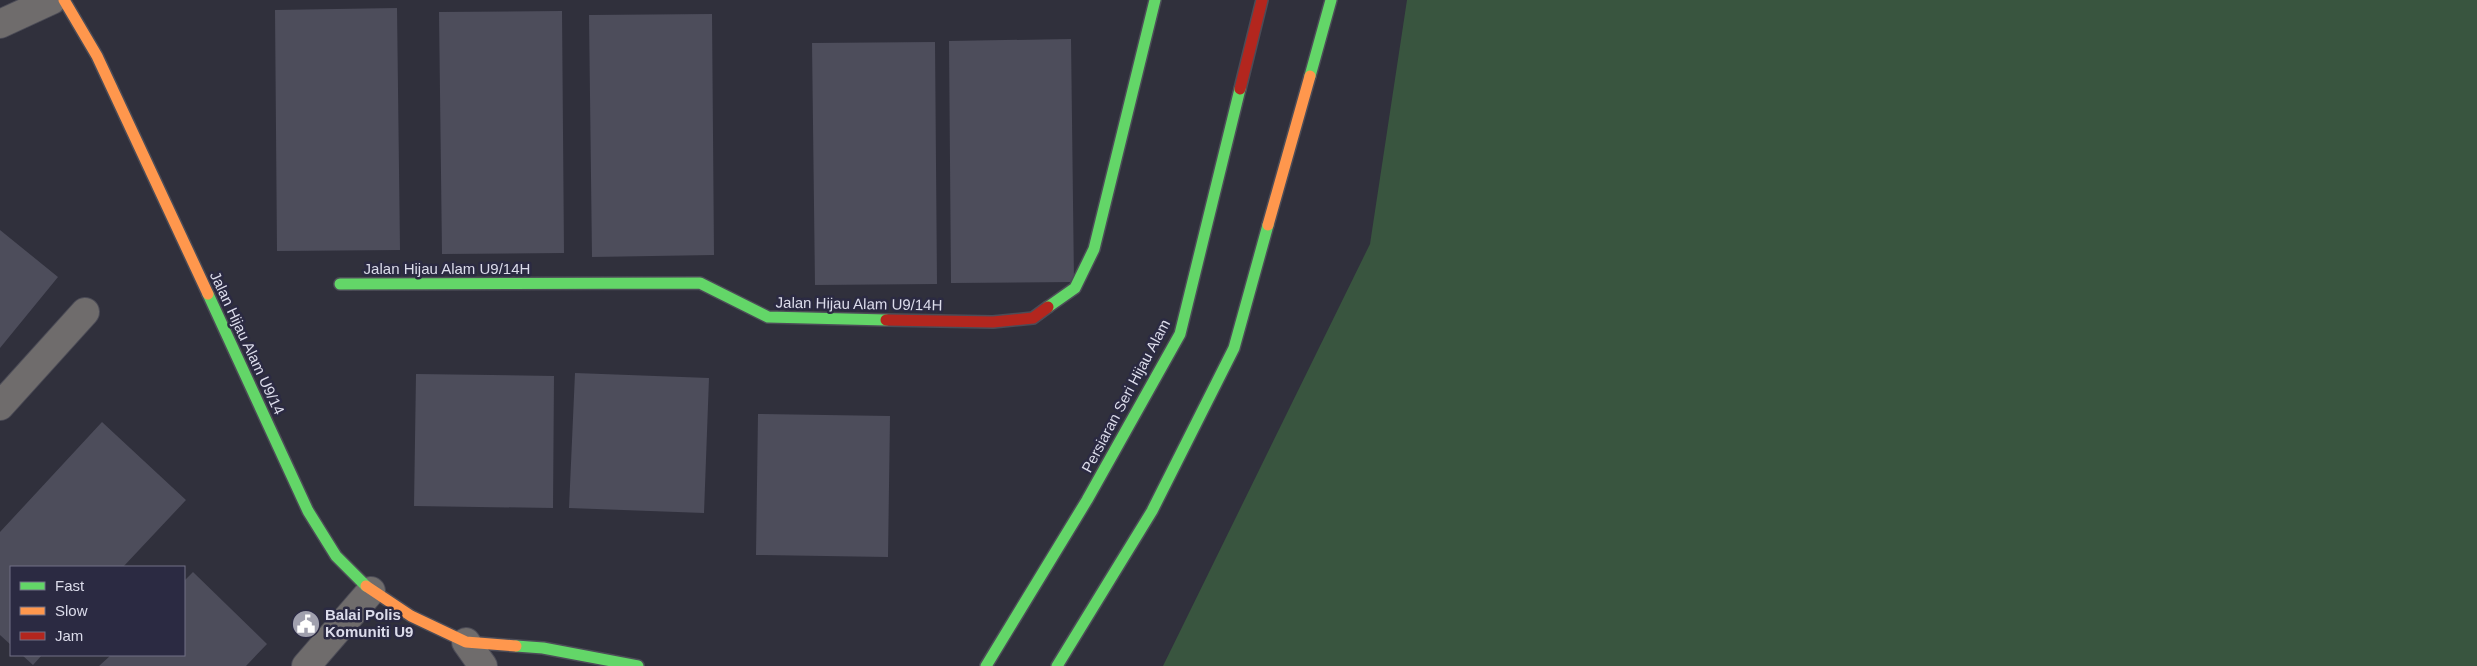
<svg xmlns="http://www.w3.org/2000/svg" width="2477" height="666" font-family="Helvetica,sans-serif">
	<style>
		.green { fill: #39553f }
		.building { fill: #4d4d5b }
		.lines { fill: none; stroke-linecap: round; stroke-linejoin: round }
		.street-casing { stroke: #4c4c57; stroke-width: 30 }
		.fast-casing { stroke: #4c4c57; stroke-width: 14 }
		.slow-casing { stroke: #4c4c57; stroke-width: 14 }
		.jam-casing { stroke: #4c4c57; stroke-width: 14 }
		.street { stroke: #6f6c6c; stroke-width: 28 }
		.fast { stroke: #63d668; stroke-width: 11 }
		.slow { stroke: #ff974d; stroke-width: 11 }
		.jam { stroke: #b3261e; stroke-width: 11 }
		.labels { text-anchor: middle; stroke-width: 5; stroke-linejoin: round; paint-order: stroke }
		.street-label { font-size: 15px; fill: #dcdceb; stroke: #2b2a42 }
		.poi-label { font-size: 15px; font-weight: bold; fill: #dcdceb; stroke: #2b2a42; text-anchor: start }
	</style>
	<rect width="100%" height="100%" fill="#30303c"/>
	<!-- green -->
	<path class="green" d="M 1407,0 L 2477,0 L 2477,666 L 1163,666 L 1370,244 Z"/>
	<!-- building -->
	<path class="building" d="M 397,8 L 400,250 L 277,251 L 275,10 Z
		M 562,11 L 564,253 L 442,254 L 439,12 Z
		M 712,14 L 714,255 L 592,257 L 589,15 Z
		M 1071,39 L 1074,282 L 951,283 L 949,41 Z
		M 935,42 L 937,284 L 815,285 L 812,43 Z
		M 0,230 L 58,277 L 0,348 Z
		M 575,373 L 709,378 L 704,513 L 569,508 Z
		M 416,374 L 554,376 L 553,508 L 414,506 Z
		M 758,414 L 890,416 L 888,557 L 756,555 Z
		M 102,422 L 186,500 L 123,567 L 11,567 L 11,645 L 0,635 L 0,532 Z
		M 193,572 L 267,644 L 246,666 L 99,666 L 111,655 L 184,655 L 184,581 Z
		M 22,655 L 42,655 L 33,665 Z"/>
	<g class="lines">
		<defs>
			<path id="street" d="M 0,24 L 52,0
				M 0,406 L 85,312
				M 466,642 L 483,666
				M 306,666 L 371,591"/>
			<path id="fast" d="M 1310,76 L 1331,0
				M 340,284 L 700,283 L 768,317 L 886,320
				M 208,294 L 308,511 L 336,556 L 366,586
				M 1048,307 L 1075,288 L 1094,249 L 1155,0
				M 516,646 L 543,648 L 638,666
				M 986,666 L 1087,500 L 1180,334 L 1240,89
				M 1057,666 L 1152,511 L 1234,348 L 1268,225"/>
			<path id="slow" d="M 64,0 L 97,56 L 208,294
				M 1268,225 L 1310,76
				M 366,586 L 411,616 L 466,642 L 516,646"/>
			<path id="jam" d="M 1240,89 L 1262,0
				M 886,320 L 993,322 L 1033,318 L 1048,307"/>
		</defs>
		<!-- street casing -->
		<use href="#street" class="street-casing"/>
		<!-- fast casing -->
		<use href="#fast" class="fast-casing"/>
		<!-- slow casing -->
		<use href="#slow" class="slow-casing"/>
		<!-- jam casing -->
		<use href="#jam" class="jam-casing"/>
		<!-- street -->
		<use href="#street" class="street"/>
		<!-- fast -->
		<use href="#fast" class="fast"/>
		<!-- slow -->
		<use href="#slow" class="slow"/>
		<!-- jam -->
		<use href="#jam" class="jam"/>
	</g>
	<!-- icons -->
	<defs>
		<symbol id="civic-disc" viewBox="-11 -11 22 22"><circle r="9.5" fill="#a0a0ae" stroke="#2b2a42"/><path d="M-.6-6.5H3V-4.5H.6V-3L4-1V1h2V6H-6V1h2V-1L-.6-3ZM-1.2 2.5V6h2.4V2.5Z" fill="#fff"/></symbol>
	</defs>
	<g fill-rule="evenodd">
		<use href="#civic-disc" x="290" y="608" width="32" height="32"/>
	</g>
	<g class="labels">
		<!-- street labels -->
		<g class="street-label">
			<text x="447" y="274">Jalan Hijau Alam U9/14H</text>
			<text transform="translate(859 304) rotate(1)" y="5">Jalan Hijau Alam U9/14H</text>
			<text transform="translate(247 343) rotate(65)" y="5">Jalan Hijau Alam U9/14</text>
			<text transform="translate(1126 396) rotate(-62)" y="5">Persiaran Seri Hijau Alam</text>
		</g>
		<!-- poi labels -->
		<g class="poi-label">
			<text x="325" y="620">Balai Polis<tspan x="325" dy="17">Komuniti U9</tspan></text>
		</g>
	</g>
	<!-- legend -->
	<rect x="10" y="566" width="175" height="90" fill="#2b2a42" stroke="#727186"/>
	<rect x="20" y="582" width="25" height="8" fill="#63d668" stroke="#727186"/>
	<text x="55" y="591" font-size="15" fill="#dcdceb">Fast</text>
	<rect x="20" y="607" width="25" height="8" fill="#ff974d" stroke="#727186"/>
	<text x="55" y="616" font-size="15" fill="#dcdceb">Slow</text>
	<rect x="20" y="632" width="25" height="8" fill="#b3261e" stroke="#727186"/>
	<text x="55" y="641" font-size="15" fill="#dcdceb">Jam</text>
</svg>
